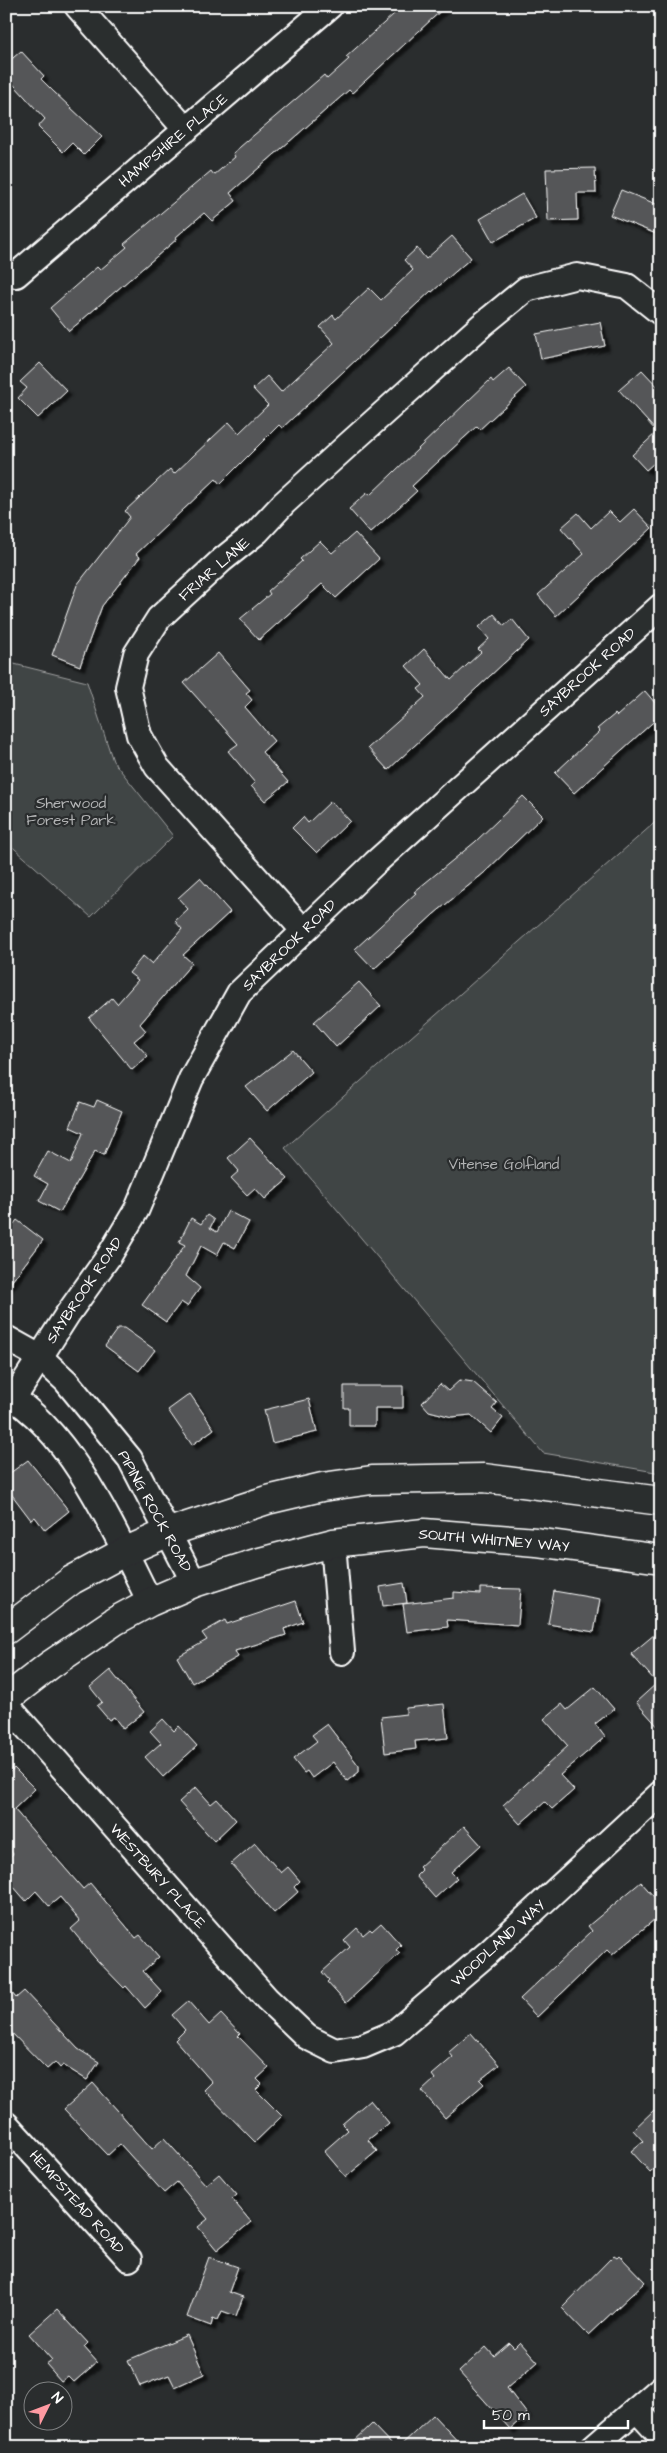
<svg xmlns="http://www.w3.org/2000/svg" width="667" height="2453" font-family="'Architects Daughter',sans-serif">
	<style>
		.green { fill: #414445; stroke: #a0a2a2 }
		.building { fill: #555758; stroke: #fff; filter: url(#shadow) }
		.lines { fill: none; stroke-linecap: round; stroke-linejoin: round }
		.minor-casing { stroke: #fff; stroke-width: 28 }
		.major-casing { stroke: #fff; stroke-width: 31 }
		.minor { stroke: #2a2d2e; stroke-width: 24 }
		.major { stroke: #2a2d2e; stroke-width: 28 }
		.labels { text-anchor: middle; stroke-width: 4.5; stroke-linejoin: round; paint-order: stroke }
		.street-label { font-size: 15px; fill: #fff; stroke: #2a2d2e }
		.park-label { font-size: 15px; fill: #b3b4b5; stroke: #2a2d2e }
	</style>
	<defs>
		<filter id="shadow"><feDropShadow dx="4.5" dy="4.5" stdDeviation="1" flood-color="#0009"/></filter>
	</defs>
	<rect width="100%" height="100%" fill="#2a2d2e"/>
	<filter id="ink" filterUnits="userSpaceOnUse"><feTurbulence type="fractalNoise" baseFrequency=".02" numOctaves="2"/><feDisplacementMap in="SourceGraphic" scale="10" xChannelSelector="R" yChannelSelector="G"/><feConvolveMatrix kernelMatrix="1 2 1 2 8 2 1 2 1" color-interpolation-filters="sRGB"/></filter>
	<g filter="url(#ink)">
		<!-- green -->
		<path class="green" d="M 6,662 L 87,682 L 113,761 L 173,836 L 91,917 L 6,841 Z
			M 661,817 L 661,1473 L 543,1453 L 285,1148 Z"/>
		<!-- building -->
		<path class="building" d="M 403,6 L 446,6 L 352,93 L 349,90 L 230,193 L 236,201 L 212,221 L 204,213 L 176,237 L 177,239 L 69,331 L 50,308 L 97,267 L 100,270 L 127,247 L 124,244 L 211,171 L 214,175 L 235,157 L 233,153 L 324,75 L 327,79 L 349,59 L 346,57 Z
			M 21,51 L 44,76 L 41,79 L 54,92 L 102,137 L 84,155 L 72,143 L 63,152 L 38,127 L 45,119 L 6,76 L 6,64 Z
			M 595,168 L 596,193 L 577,193 L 578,220 L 548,221 L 546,169 Z
			M 621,190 L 661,206 L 661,236 L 610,215 Z
			M 522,194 L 536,218 L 493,242 L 480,219 Z
			M 452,236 L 471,258 L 432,292 L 431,291 L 282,428 L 279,425 L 220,484 L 216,479 L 136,554 L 140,557 L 102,606 L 80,666 L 52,655 L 77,585 L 130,517 L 125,511 L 170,469 L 174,474 L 229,422 L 239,433 L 268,405 L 253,389 L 267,376 L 281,392 L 334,343 L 320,327 L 333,315 L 336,319 L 369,288 L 381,300 L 413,270 L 404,260 L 417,248 L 426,259 Z
			M 600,322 L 605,346 L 541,359 L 536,334 Z
			M 40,363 L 67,391 L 38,418 L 18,398 L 27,388 L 20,382 Z
			M 509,368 L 526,387 L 480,429 L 477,426 L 412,486 L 417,491 L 370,533 L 349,509 L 367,493 L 370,495 L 491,379 L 493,382 Z
			M 642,370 L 661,390 L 661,457 L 646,470 L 632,455 L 657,432 L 619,390 Z
			M 634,509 L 652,528 L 556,616 L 538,595 L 584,554 L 561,528 L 578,513 L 591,528 L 609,511 L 620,522 Z
			M 355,533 L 379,559 L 336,598 L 322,584 L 259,640 L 240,619 L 270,594 L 268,591 L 302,561 L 300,559 L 320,541 L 332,553 Z
			M 494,614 L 504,626 L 512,619 L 529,640 L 388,770 L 368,748 L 425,697 L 418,689 L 423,685 L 406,666 L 424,649 L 451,680 L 481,652 L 478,649 L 489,639 L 479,627 Z
			M 218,653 L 250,690 L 246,693 L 252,700 L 245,707 L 274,741 L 262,752 L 288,782 L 265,801 L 251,786 L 255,783 L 228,751 L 238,744 L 184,683 Z
			M 645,691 L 661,710 L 661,715 L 574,793 L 555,773 L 600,731 L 597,729 L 615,714 L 617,716 Z
			M 523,796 L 543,816 L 484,873 L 434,914 L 374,969 L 355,949 L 416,893 L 414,892 L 475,842 Z
			M 331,801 L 350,821 L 317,853 L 292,828 L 303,817 L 308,823 Z
			M 200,878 L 230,912 L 183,955 L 192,963 L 140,1024 L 146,1031 L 134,1041 L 148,1056 L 132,1070 L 89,1018 L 112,998 L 117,1004 L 138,980 L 129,973 L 143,956 L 152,964 L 182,929 L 175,921 L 188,909 L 178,898 Z
			M 359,982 L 381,1006 L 336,1047 L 314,1022 Z
			M 293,1050 L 312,1072 L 267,1111 L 246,1087 Z
			M 97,1100 L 122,1111 L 104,1155 L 95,1151 L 60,1212 L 39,1201 L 48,1184 L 34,1176 L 48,1151 L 71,1163 L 83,1133 L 70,1127 L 80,1102 L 94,1107 Z
			M 250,1138 L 288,1179 L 265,1199 L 255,1188 L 247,1195 L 231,1178 L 239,1171 L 228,1158 Z
			M 228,1211 L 249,1222 L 235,1248 L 224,1242 L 217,1255 L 201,1246 L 186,1276 L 200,1288 L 187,1306 L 181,1302 L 166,1322 L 142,1305 L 185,1245 L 179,1242 L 191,1218 L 201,1224 L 207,1215 L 214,1220 L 210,1228 L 217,1232 Z
			M 17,1220 L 43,1240 L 6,1289 L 6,1234 Z
			M 118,1328 L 124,1328 L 155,1350 L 139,1371 L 105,1346 Z
			M 460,1380 L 473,1382 L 497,1403 L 492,1409 L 503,1418 L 491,1433 L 471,1415 L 452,1417 L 429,1411 L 422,1403 L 440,1384 L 448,1391 Z
			M 344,1386 L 403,1386 L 403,1408 L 375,1408 L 375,1426 L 349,1426 L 349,1408 L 344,1408 Z
			M 190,1394 L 214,1429 L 192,1445 L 168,1410 Z
			M 309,1399 L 317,1432 L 272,1443 L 264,1410 Z
			M 28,1460 L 69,1511 L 45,1530 L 35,1517 L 31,1520 L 6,1487 L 6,1476 Z
			M 404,1583 L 407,1603 L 383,1606 L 380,1587 Z
			M 480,1588 L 521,1589 L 518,1625 L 447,1620 L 448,1627 L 407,1632 L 403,1604 L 454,1598 L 454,1592 L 480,1594 Z
			M 554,1591 L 600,1599 L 594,1632 L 548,1624 Z
			M 296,1601 L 303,1622 L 284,1629 L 286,1635 L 235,1651 L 238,1657 L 192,1683 L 177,1657 L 207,1640 L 202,1633 L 225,1620 L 227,1624 Z
			M 661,1629 L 661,1730 L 636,1702 L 657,1683 L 631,1654 Z
			M 110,1670 L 144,1712 L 123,1729 L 114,1717 L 109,1720 L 97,1706 L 102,1702 L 90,1687 Z
			M 595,1687 L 614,1709 L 595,1724 L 605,1737 L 560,1775 L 574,1790 L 552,1809 L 545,1802 L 520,1824 L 503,1805 L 568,1746 L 544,1719 L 562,1704 L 567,1710 Z
			M 444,1704 L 448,1738 L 415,1741 L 416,1749 L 385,1753 L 381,1717 L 406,1714 L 406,1708 Z
			M 163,1719 L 174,1731 L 179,1726 L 197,1746 L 163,1777 L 145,1757 L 161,1743 L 150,1731 Z
			M 327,1724 L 359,1766 L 359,1772 L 347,1781 L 333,1762 L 312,1778 L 307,1771 L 304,1773 L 293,1759 L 317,1741 L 312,1735 Z
			M 14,1768 L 35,1789 L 14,1809 L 83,1889 L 90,1883 L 136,1938 L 140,1935 L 159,1957 L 143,1971 L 162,1992 L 145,2008 L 126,1986 L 124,1988 L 95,1958 L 71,1929 L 80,1921 L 60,1897 L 49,1906 L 36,1891 L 26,1901 L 6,1878 L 6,1860 L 13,1854 L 6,1845 L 6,1776 Z
			M 196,1787 L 211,1804 L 217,1799 L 236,1820 L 214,1841 L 179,1802 Z
			M 464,1826 L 481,1845 L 451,1872 L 457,1878 L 435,1898 L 416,1876 L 422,1870 L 419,1867 Z
			M 255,1843 L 281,1873 L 288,1867 L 300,1881 L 294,1887 L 298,1892 L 274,1913 L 231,1864 Z
			M 641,1882 L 661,1905 L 661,1914 L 612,1955 L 607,1950 L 537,2017 L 520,1999 L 592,1931 L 588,1926 Z
			M 381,1923 L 401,1945 L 396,1950 L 400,1953 L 346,2003 L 327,1982 L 329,1980 L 322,1972 L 350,1947 L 344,1940 L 357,1928 L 363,1935 L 370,1929 L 372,1931 Z
			M 6,1986 L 16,1998 L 24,1991 L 78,2049 L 99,2062 L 87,2080 L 63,2065 L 60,2068 L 55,2062 L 47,2069 L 6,2027 Z
			M 188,2001 L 209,2025 L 221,2014 L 240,2034 L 238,2036 L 269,2068 L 257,2079 L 262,2084 L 256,2090 L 282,2116 L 255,2142 L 204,2090 L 212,2082 L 175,2040 L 185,2030 L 172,2015 Z
			M 471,2033 L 499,2065 L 480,2080 L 484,2084 L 445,2118 L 422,2091 L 435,2079 L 432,2075 L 453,2057 L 449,2052 Z
			M 93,2083 L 152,2149 L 164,2138 L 206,2185 L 219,2174 L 237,2195 L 232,2199 L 251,2222 L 217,2250 L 198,2227 L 208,2219 L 177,2182 L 164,2193 L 120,2144 L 108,2155 L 64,2109 Z
			M 370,2100 L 389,2123 L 368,2140 L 377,2151 L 346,2177 L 324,2151 L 348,2130 L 342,2124 Z
			M 654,2110 L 661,2118 L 661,2162 L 650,2172 L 631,2151 L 643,2141 L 633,2130 Z
			M 614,2255 L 617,2257 L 619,2255 L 645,2282 L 588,2335 L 562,2308 Z
			M 209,2257 L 238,2267 L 229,2292 L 243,2297 L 236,2316 L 222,2311 L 218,2320 L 213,2318 L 211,2326 L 187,2317 Z
			M 57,2309 L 88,2343 L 84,2347 L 97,2362 L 74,2382 L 68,2376 L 61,2381 L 46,2364 L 52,2360 L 29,2334 Z
			M 187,2335 L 204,2374 L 175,2387 L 169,2375 L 140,2386 L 128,2360 Z
			M 520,2342 L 538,2362 L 507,2388 L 527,2414 L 510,2429 L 459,2372 L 486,2347 L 494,2356 L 509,2343 L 514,2348 Z
			M 433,2415 L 463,2447 L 399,2447 Z
			M 372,2424 L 394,2447 L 348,2447 Z"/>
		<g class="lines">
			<defs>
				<path id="minor" d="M 77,6 L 186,130
					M 16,275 L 330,6
					M 303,930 L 157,767 L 139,735 L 128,687 L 136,654 L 159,618 L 222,560 L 257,532 L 284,503 L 349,444 L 482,325 L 526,289 L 577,276 L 627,286 L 661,313
					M 6,1338 L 40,1357 L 66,1381 L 130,1459 L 194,1583
					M 6,1394 C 73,1433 116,1535 150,1602
					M 14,1398 L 67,1315 L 109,1256 L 137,1209 L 191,1079 L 239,993 L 375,863 L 661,606
					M 333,1543 L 342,1652
					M 6,1704 L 267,1999 L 307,2037 L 335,2051 L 363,2046 L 394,2033 L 488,1953 L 661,1793
					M 6,2124 L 129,2259
					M 637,2410 L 661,2436
					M 593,2447 L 661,2388"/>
				<path id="major" d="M 6,1630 L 72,1580 L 124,1552 L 169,1532 L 267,1500 L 322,1487 L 372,1480 L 484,1478 L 661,1501
					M 6,1699 L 50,1665 L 115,1621 L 150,1602 L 194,1583 L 256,1563 L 333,1543 L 424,1533 L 536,1542 L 661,1559"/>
			</defs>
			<!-- minor casing -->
			<use href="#minor" class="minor-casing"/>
			<!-- major casing -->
			<use href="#major" class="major-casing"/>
			<!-- minor -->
			<use href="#minor" class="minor"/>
			<!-- major -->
			<use href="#major" class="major"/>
		</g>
	</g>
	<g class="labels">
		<!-- street labels -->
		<g class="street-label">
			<text transform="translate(173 140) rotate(-40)" y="5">HAMPSHIRE PLACE</text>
			<text transform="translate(214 569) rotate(-41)" y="5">FRIAR LANE</text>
			<text transform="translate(587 672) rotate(-42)" y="5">SAYBROOK ROAD</text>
			<text transform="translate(289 945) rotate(-44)" y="5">SAYBROOK ROAD</text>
			<text transform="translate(84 1290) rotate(-56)" y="5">SAYBROOK ROAD</text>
			<text transform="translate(155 1511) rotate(61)" y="5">PIPING ROCK ROAD</text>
			<text transform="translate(494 1540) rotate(5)" y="5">SOUTH WHITNEY WAY</text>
			<text transform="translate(158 1876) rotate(48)" y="5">WESTBURY PLACE</text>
			<text transform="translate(498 1943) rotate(-42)" y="5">WOODLAND WAY</text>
			<text transform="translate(77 2202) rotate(48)" y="5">HEMPSTEAD ROAD</text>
		</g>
		<!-- park labels -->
		<g class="park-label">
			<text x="71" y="808">Sherwood<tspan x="71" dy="17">Forest Park</tspan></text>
			<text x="504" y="1169">Vitense Golfland</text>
		</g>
	</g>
	<!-- margin -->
	<rect width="667" height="2453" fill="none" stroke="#2a2d2e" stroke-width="25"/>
	<rect x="12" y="12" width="642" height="2428" fill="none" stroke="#fff" stroke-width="2" filter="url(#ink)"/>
	<!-- north arrow -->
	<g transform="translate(48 2406) rotate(48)"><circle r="24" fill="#2a2d2e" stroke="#7f8182"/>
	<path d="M0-4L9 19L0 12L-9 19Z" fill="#ff9aa2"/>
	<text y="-8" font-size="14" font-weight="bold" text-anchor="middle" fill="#ffffff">N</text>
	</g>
	<!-- scale -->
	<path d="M484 2420v8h144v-8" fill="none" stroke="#ffffff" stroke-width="2.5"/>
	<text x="492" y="2420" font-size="15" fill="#ffffff" stroke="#2a2d2e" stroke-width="4" paint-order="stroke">50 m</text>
</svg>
